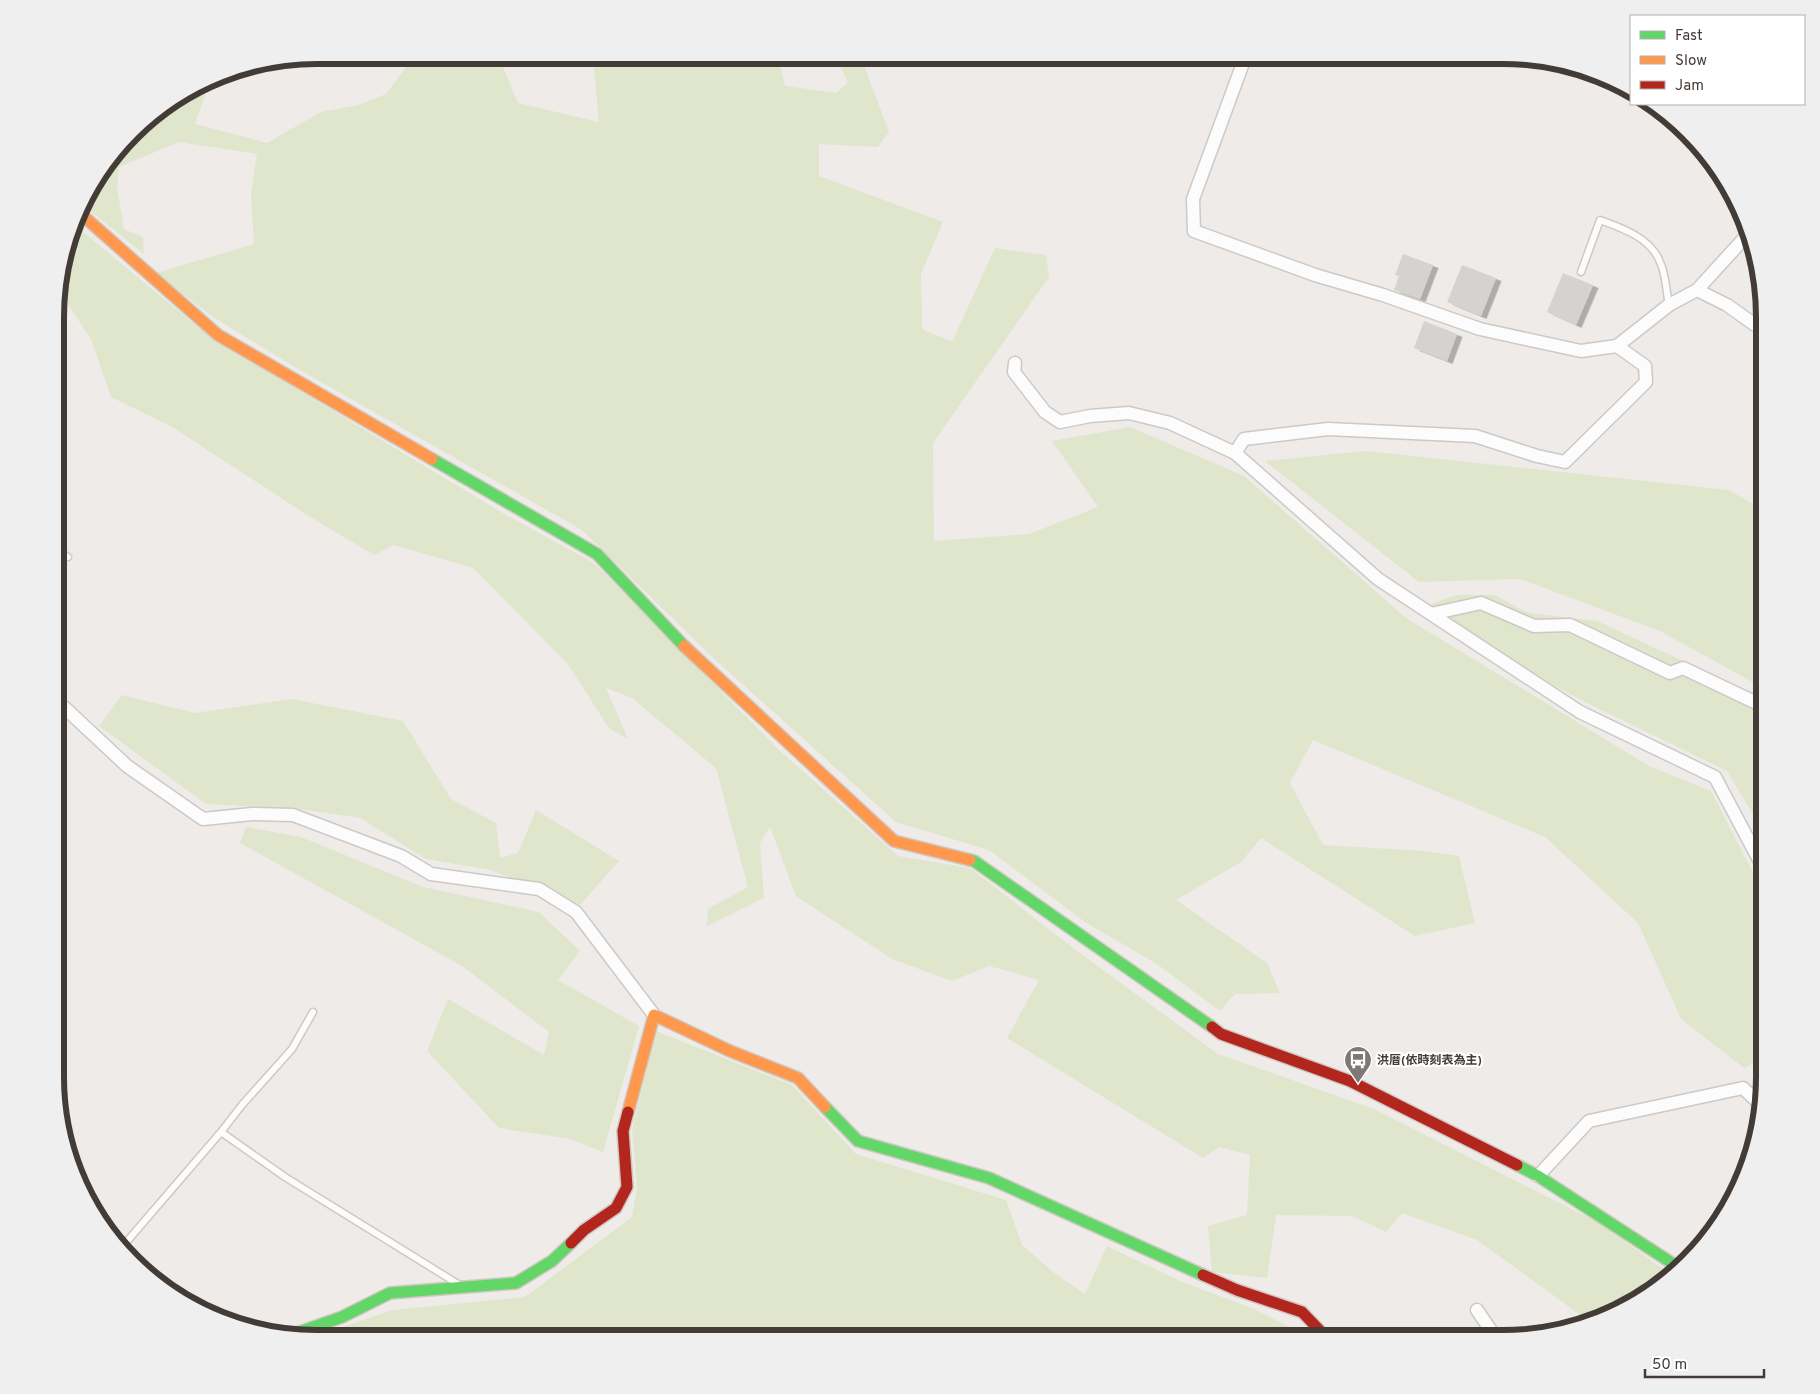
<svg xmlns="http://www.w3.org/2000/svg" width="1820" height="1394" font-family="Overpass,'Noto Sans TC',sans-serif">
	<style>
		.green { fill: #e0e6cb }
		.building { fill: #d6d2d0; filter: url(#shadow) }
		.lines { fill: none; stroke-linecap: round; stroke-linejoin: round }
		.lane-casing { stroke: #ccc9c6; stroke-width: 9 }
		.street-casing { stroke: #ccc9c6; stroke-width: 15 }
		.fast-casing { stroke: #cec8c2; stroke-width: 14 }
		.slow-casing { stroke: #cec8c2; stroke-width: 14 }
		.jam-casing { stroke: #cec8c2; stroke-width: 14 }
		.lane { stroke: #fcfcfc; stroke-width: 6 }
		.street { stroke: #fcfcfc; stroke-width: 12 }
		.fast { stroke: #63d668; stroke-width: 11 }
		.slow { stroke: #ff974d; stroke-width: 11 }
		.jam { stroke: #b3261e; stroke-width: 11 }
		.labels { text-anchor: middle; stroke-width: 4.5; stroke-linejoin: round; paint-order: stroke }
		.poi-label { font-size: 12px; font-weight: bold; fill: #433b36; stroke: #fff; text-anchor: start }
		.rim { fill: none; stroke: #433b36; stroke-width: 6 }
	</style>
	<defs>
		<filter id="shadow"><feDropShadow dx="5.5" dy="3" stdDeviation="0" flood-color="#0004"/></filter>
	</defs>
	<rect width="100%" height="100%" fill="#eeebe9"/>
	<!-- green -->
	<path class="green" d="M 415,55 L 498,55 L 518,103 L 599,122 L 593,58 L 594,55 L 661,55 L 669,60 L 680,55 L 778,55 L 785,86 L 836,93 L 848,82 L 834,55 L 860,55 L 889,132 L 878,147 L 819,144 L 819,176 L 943,222 L 921,274 L 922,329 L 952,342 L 995,248 L 1046,255 L 1049,277 L 933,443 L 934,541 L 1029,534 L 1098,507 L 1052,441 L 1130,427 L 1244,476 L 1406,618 L 1649,766 L 1711,791 L 1765,896 L 1764,1057 L 1744,1068 L 1681,1019 L 1638,923 L 1545,837 L 1313,740 L 1290,783 L 1323,845 L 1424,851 L 1459,856 L 1475,923 L 1415,936 L 1261,838 L 1241,862 L 1176,900 L 1267,963 L 1280,993 L 1235,994 L 1220,1011 L 1157,964 L 1085,922 L 989,850 L 896,822 L 709,654 L 582,530 L 300,370 L 213,317 L 156,273 L 254,244 L 251,194 L 257,154 L 179,142 L 119,167 L 117,188 L 124,229 L 143,237 L 144,254 L 83,205 L 90,186 L 144,120 L 202,87 L 205,95 L 195,124 L 267,143 L 321,112 L 358,105 L 386,94 Z
		M 76,226 L 216,342 L 267,371 L 506,515 L 594,563 L 778,749 L 898,856 L 970,868 L 1077,951 L 1218,1054 L 1374,1109 L 1597,1222 L 1669,1273 L 1619,1312 L 1590,1322 L 1477,1240 L 1402,1213 L 1386,1232 L 1352,1216 L 1276,1215 L 1267,1278 L 1212,1272 L 1208,1226 L 1247,1215 L 1250,1155 L 1219,1147 L 1203,1158 L 1007,1038 L 1039,980 L 989,966 L 952,981 L 892,959 L 796,896 L 770,827 L 760,843 L 764,898 L 707,926 L 708,909 L 748,887 L 716,768 L 632,698 L 606,688 L 628,739 L 609,728 L 567,663 L 473,568 L 394,545 L 374,555 L 307,515 L 174,428 L 111,397 L 91,339 L 57,288 C 57,271 67,260 78,249 L 71,241 Z
		M 1366,451 L 1729,490 L 1765,511 L 1765,689 L 1660,631 L 1520,579 L 1419,582 L 1265,461 Z
		M 1456,595 L 1495,595 L 1528,613 L 1597,621 L 1765,699 L 1765,837 L 1760,826 L 1727,771 L 1585,702 L 1515,664 L 1424,607 Z
		M 122,695 L 195,713 L 292,699 L 403,721 L 451,799 L 496,823 L 500,858 L 518,853 L 536,810 L 619,861 L 580,905 L 491,870 L 426,859 L 360,818 L 300,809 L 206,804 L 99,726 Z
		M 246,827 L 301,837 L 423,887 L 539,912 L 580,951 L 558,980 L 639,1026 L 603,1152 L 570,1139 L 499,1128 L 427,1051 L 448,999 L 544,1055 L 549,1032 L 462,966 L 240,843 Z
		M 656,1031 L 792,1085 L 856,1154 L 1006,1200 L 1022,1245 L 1053,1272 L 1085,1294 L 1107,1246 L 1180,1281 L 1254,1309 L 1313,1339 L 310,1338 L 393,1310 L 525,1297 L 632,1217 L 637,1186 L 632,1130 Z"/>
	<!-- building -->
	<path class="building" d="M 1403,254 L 1433,265 L 1420,299 L 1394,290 L 1399,276 L 1395,275 Z
		M 1462,265 L 1496,278 L 1481,316 L 1447,302 Z
		M 1563,273 L 1593,285 L 1576,325 L 1547,312 Z
		M 1424,321 L 1457,334 L 1447,361 L 1414,348 Z"/>
	<g class="lines">
		<defs>
			<path id="lane" d="M 1581,272 L 1600,220 C 1622,228 1651,238 1660,262 C 1666,274 1666,291 1669,305
				M 57,550 L 68,557
				M 221,1132 L 285,1177 L 458,1284
				M 123,1246 L 221,1132 L 242,1105 L 292,1049 L 313,1012"/>
			<path id="street" d="M 1246,55 L 1193,199 L 1194,231 L 1315,275 L 1383,295 L 1480,329 L 1581,351 L 1617,346 L 1669,305 L 1697,290 L 1749,233
				M 1697,290 L 1727,305 L 1765,332
				M 1015,363 L 1014,372 L 1045,412 L 1060,422 L 1090,416 L 1129,413 L 1170,423 L 1235,453 L 1244,439 L 1328,429 L 1475,436 L 1537,456 L 1565,462 L 1646,382 L 1645,366 L 1617,346
				M 1235,453 L 1378,579 L 1580,712 L 1715,777 L 1765,871
				M 1431,614 L 1481,603 L 1534,626 L 1570,625 L 1670,673 L 1683,668 L 1765,707
				M 56,701 L 66,709 L 127,766 L 203,819 L 252,814 L 293,815 L 401,856 L 431,874 L 539,889 L 576,912 L 654,1015
				M 1538,1176 L 1589,1121 L 1743,1088 L 1762,1106
				M 1477,1310 L 1494,1335 L 1500,1339"/>
			<path id="fast" d="M 432,459 L 597,554 L 684,646
				M 970,860 L 974,861 L 1212,1027
				M 825,1107 L 858,1141 L 989,1178 L 1203,1275
				M 1517,1165 L 1538,1176 L 1678,1267
				M 288,1336 L 342,1317 L 390,1293 L 516,1283 L 552,1261 L 571,1243"/>
			<path id="slow" d="M 81,214 L 218,335 L 432,459
				M 684,646 L 894,841 L 970,860
				M 628,1112 L 654,1015 L 730,1051 L 798,1078 L 825,1107"/>
			<path id="jam" d="M 1212,1027 L 1221,1034 L 1350,1081 L 1517,1165
				M 571,1243 L 584,1230 L 616,1208 L 627,1187 L 623,1131 L 628,1112
				M 1203,1275 L 1237,1290 L 1302,1312 L 1328,1339"/>
		</defs>
		<!-- lane casing -->
		<use href="#lane" class="lane-casing"/>
		<!-- street casing -->
		<use href="#street" class="street-casing"/>
		<!-- fast casing -->
		<use href="#fast" class="fast-casing"/>
		<!-- slow casing -->
		<use href="#slow" class="slow-casing"/>
		<!-- jam casing -->
		<use href="#jam" class="jam-casing"/>
		<!-- lane -->
		<use href="#lane" class="lane"/>
		<!-- street -->
		<use href="#street" class="street"/>
		<!-- fast -->
		<use href="#fast" class="fast"/>
		<!-- slow -->
		<use href="#slow" class="slow"/>
		<!-- jam -->
		<use href="#jam" class="jam"/>
	</g>
	<!-- icons -->
	<defs>
		<symbol id="bus-pin" viewBox="-11 -11 22 30"><path d="M0 17L-7.5 6A9.5 9.5 0 1 1 7.5 6Z" fill="#7f7975" stroke="#fff"/><path d="M-5-6H5V4H4V6H2V4H-2V6H-4V4H-5ZM-3.5-4V0h7V-4ZM-3.5 1.2v1.5H-2V1.2ZM2 1.2v1.5H3.5V1.2Z" fill="#fff"/></symbol>
	</defs>
	<g fill-rule="evenodd">
		<use href="#bus-pin" x="1342" y="1044" width="32" height="43"/>
	</g>
	<g class="labels">
		<!-- poi labels -->
		<g class="poi-label">
			<text x="1377" y="1064">洪厝(依時刻表為主)</text>
		</g>
	</g>
	<!-- crop -->
	<path d="M0 0H1820V1394H0ZM317 64H1503A253 253 0 0 1 1756 317V1077A253 253 0 0 1 1503 1330H317A253 253 0 0 1 64 1077V317A253 253 0 0 1 317 64Z" fill="#f0efef" fill-rule="evenodd"/>
	<path class="rim" d="M317 64H1503A253 253 0 0 1 1756 317V1077A253 253 0 0 1 1503 1330H317A253 253 0 0 1 64 1077V317A253 253 0 0 1 317 64Z"/>
	<!-- legend -->
	<rect x="1630" y="15" width="175" height="90" fill="#ffffff" stroke="#b4b1af"/>
	<rect x="1640" y="31" width="25" height="8" fill="#63d668" stroke="#b4b1af"/>
	<text x="1675" y="40" font-size="15" fill="#433b36">Fast</text>
	<rect x="1640" y="56" width="25" height="8" fill="#ff974d" stroke="#b4b1af"/>
	<text x="1675" y="65" font-size="15" fill="#433b36">Slow</text>
	<rect x="1640" y="81" width="25" height="8" fill="#b3261e" stroke="#b4b1af"/>
	<text x="1675" y="90" font-size="15" fill="#433b36">Jam</text>
	<!-- scale -->
	<path d="M1645 1369v8h119v-8" fill="none" stroke="#433b36" stroke-width="2.5"/>
	<text x="1652" y="1369" font-size="15" fill="#433b36" stroke="#ffffff" stroke-width="4" paint-order="stroke">50 m</text>
</svg>
